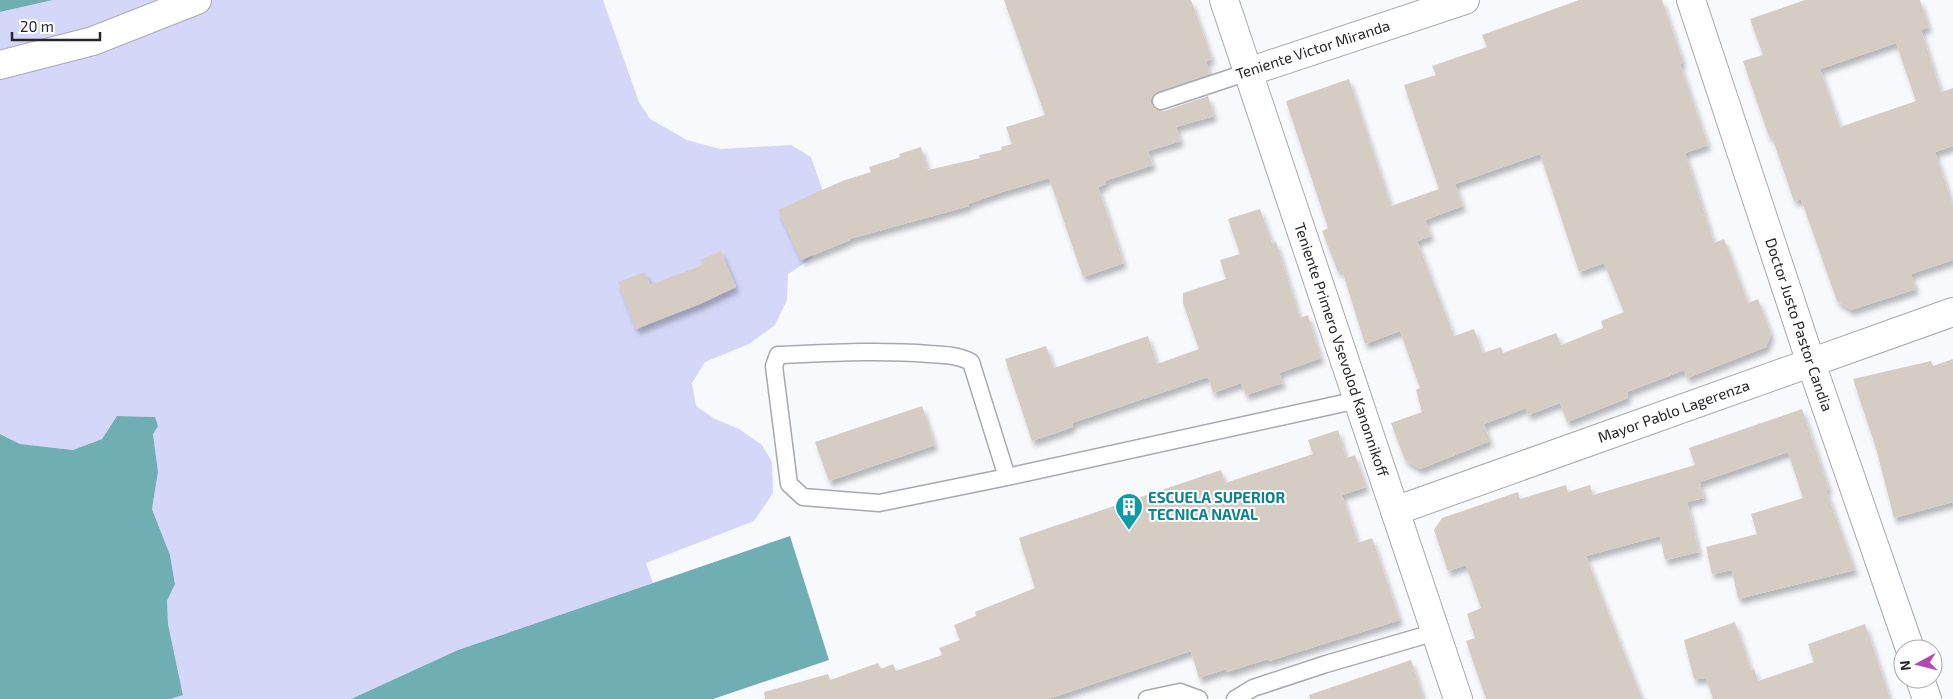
<svg xmlns="http://www.w3.org/2000/svg" width="1953" height="699" font-family="'Exo 2',sans-serif">
	<style>
		.green { fill: #d4d7f8 }
		.water { fill: #6faeb3 }
		.building { fill: #d5ccc4; fill-rule: evenodd; filter: url(#shadow) }
		.lines { fill: none; stroke-linecap: round; stroke-linejoin: round }
		.lane-casing { stroke: #a7a8b2; stroke-width: 19 }
		.street-casing { stroke: #a7a8b2; stroke-width: 30 }
		.lane { stroke: #fff; stroke-width: 16 }
		.street { stroke: #fff; stroke-width: 28 }
		.labels { text-anchor: middle; stroke-width: 4; stroke-linejoin: round; paint-order: stroke }
		.street-label { font-size: 15px; fill: #27272b; stroke: #fff }
		.culture-label { font-size: 15px; font-weight: bold; fill: #0d838f; stroke: #fff; text-anchor: start }
	</style>
	<defs>
		<filter id="shadow"><feDropShadow dx="3" dy="5.5" stdDeviation="2.5" flood-color="#0004"/></filter>
	</defs>
	<rect width="100%" height="100%" fill="#f8f9fd"/>
	<!-- green -->
	<path class="green" d="M 53,0 L 603,0 L 639,102 L 650,119 L 687,140 L 720,149 L 791,145 L 811,157 L 826,200 L 823,232 L 812,258 L 788,274 L 787,300 L 775,325 L 749,344 L 705,362 L 692,383 L 696,406 L 715,419 L 739,429 L 762,445 L 772,462 L 773,493 L 754,521 L 646,563 L 653,583 L 458,650 L 351,699 L 170,699 L 183,694 L 168,624 L 167,601 L 175,584 L 170,555 L 152,509 L 158,472 L 153,434 L 155,417 L 117,416 L 102,439 L 73,450 L 20,444 L 0,434 L 0,12 Z"/>
	<!-- water -->
	<path class="water" d="M 0,0 L 53,0 L 0,12 Z
		M 117,416 L 155,417 L 158,426 L 153,434 L 158,472 L 152,509 L 170,555 L 175,584 L 167,601 L 168,624 L 183,695 L 170,699 L 0,699 L 0,434 L 20,444 L 73,450 L 102,439 Z
		M 790,536 L 829,660 L 713,699 L 351,699 L 458,650 Z"/>
	<!-- building -->
	<path class="building" d="M 1004,0 L 1191,0 L 1212,59 L 1206,61 L 1210,74 L 1157,92 L 1151,99 L 1151,104 L 1155,109 L 1164,111 L 1208,96 L 1214,116 L 1176,127 L 1181,141 L 1148,151 L 1153,165 L 1105,181 L 1106,184 L 1098,187 L 1124,263 L 1083,277 L 1049,178 L 1002,192 L 968,204 L 969,206 L 849,239 L 850,240 L 801,260 L 778,210 L 842,181 L 871,172 L 869,167 L 900,157 L 899,154 L 921,147 L 928,170 L 980,158 L 979,155 L 1002,150 L 1001,147 L 1012,144 L 1006,127 L 1045,115 Z
		M 1579,0 L 1662,0 L 1683,62 L 1680,64 L 1708,145 L 1685,153 L 1696,186 L 1714,243 L 1724,239 L 1748,303 L 1758,299 L 1771,334 L 1766,347 L 1687,378 L 1684,370 L 1627,392 L 1628,398 L 1567,422 L 1560,403 L 1528,415 L 1526,408 L 1484,424 L 1490,441 L 1420,469 L 1405,460 L 1391,423 L 1422,412 L 1416,390 L 1420,388 L 1400,331 L 1365,344 L 1342,270 L 1338,272 L 1322,231 L 1328,228 L 1286,101 L 1349,79 L 1391,206 L 1439,189 L 1404,85 L 1436,75 L 1432,66 L 1487,47 L 1482,35 ZM 1540,154 L 1579,272 L 1604,263 L 1624,312 L 1601,321 L 1603,328 L 1561,345 L 1556,333 L 1503,353 L 1501,347 L 1483,353 L 1474,329 L 1454,336 L 1417,241 L 1431,236 L 1425,220 L 1463,206 L 1455,184 Z
		M 1805,0 L 1920,0 L 1929,27 L 1921,30 L 1941,92 L 1953,88 L 1953,146 L 1935,152 L 1953,205 L 1953,260 L 1911,274 L 1916,289 L 1851,310 L 1837,301 L 1801,199 L 1794,201 L 1772,137 L 1769,137 L 1743,61 L 1763,55 L 1750,19 ZM 1896,43 L 1916,101 L 1840,127 L 1820,69 Z
		M 1260,209 L 1272,243 L 1276,242 L 1300,318 L 1308,315 L 1321,358 L 1279,373 L 1283,383 L 1246,395 L 1241,383 L 1213,393 L 1208,377 L 1072,423 L 1073,427 L 1032,441 L 1005,359 L 1046,346 L 1054,368 L 1148,336 L 1157,364 L 1199,349 L 1183,303 L 1183,293 L 1226,279 L 1220,260 L 1240,254 L 1228,219 Z
		M 721,251 L 736,287 L 700,304 L 636,329 L 618,282 L 645,272 L 650,285 L 703,265 L 700,260 Z
		M 1953,359 L 1953,502 L 1894,518 L 1876,448 L 1853,379 L 1931,361 L 1933,366 Z
		M 922,406 L 935,445 L 829,481 L 815,442 Z
		M 1802,409 L 1829,489 L 1826,490 L 1855,570 L 1738,599 L 1732,570 L 1712,574 L 1706,547 L 1757,534 L 1751,514 L 1803,498 L 1788,452 L 1700,482 L 1698,476 L 1704,498 L 1687,502 L 1699,552 L 1665,560 L 1660,536 L 1586,556 L 1642,699 L 1486,699 L 1466,641 L 1475,638 L 1467,614 L 1481,608 L 1466,565 L 1448,571 L 1434,530 L 1442,518 L 1518,492 L 1520,499 L 1566,485 L 1568,492 L 1590,485 L 1593,495 L 1695,465 L 1689,448 Z
		M 1338,430 L 1346,458 L 1355,455 L 1366,487 L 1342,495 L 1358,543 L 1372,538 L 1400,620 L 1269,661 L 1268,659 L 1227,672 L 1226,669 L 1199,678 L 1191,651 L 1048,699 L 765,699 L 764,692 L 828,674 L 830,680 L 878,663 L 881,669 L 893,664 L 896,671 L 942,655 L 939,648 L 960,640 L 954,625 L 976,616 L 975,612 L 1035,588 L 1019,538 L 1221,470 L 1225,483 L 1313,454 L 1308,440 Z
		M 1735,622 L 1751,670 L 1754,669 L 1758,681 L 1814,662 L 1808,644 L 1865,624 L 1890,699 L 1713,699 L 1706,678 L 1694,679 L 1684,640 Z
		M 1411,660 L 1424,699 L 1310,699 L 1309,695 Z"/>
	<g class="lines">
		<defs>
			<path id="lane" d="M 1161,101 L 1248,72
				M 1007,477 L 971,362 C 958,355 944,355 929,354 C 879,350 829,353 778,355 L 774,366 L 789,484 L 803,497 L 879,503 L 1007,477 L 1358,400
				M 1147,699 L 1180,692 L 1199,699
				M 1235,699 L 1253,688 L 1326,664 L 1436,632"/>
			<g id="street">
				<path id="s1" d="M 1224,0 L 1458,699"/>
				<path id="s2" d="M 1691,0 L 1811,363 L 1910,649"/>
				<path d="M 0,65 L 93,41 L 197,0"/>
				<path d="M 1248,72 L 1465,0"/>
				<path id="s3" d="M 1395,511 L 1953,312"/>
				<path d="M 1920,679 L 1927,699"/>
			</g>
		</defs>
		<!-- lane casing -->
		<use href="#lane" class="lane-casing"/>
		<!-- street casing -->
		<use href="#street" class="street-casing"/>
		<!-- lane -->
		<use href="#lane" class="lane"/>
		<!-- street -->
		<use href="#street" class="street"/>
	</g>
	<!-- icons -->
	<defs>
		<symbol id="building-pin" viewBox="-11 -11 22 30"><path d="M0 17L-7.5 6A9.5 9.5 0 1 1 7.5 6Z" fill="#0f9aa8" stroke="#fff"/><path d="M-4-6H4V6H1V3H-1V6H-4ZM-2.5-4.3h1.7v1.8h-1.7ZM.8-4.3h1.7v1.8H.8ZM-2.5-1h1.7V.8h-1.7ZM.8-1h1.7V.8H.8Z" fill="#fff"/></symbol>
	</defs>
	<g fill-rule="evenodd">
		<use href="#building-pin" x="1113" y="491" width="32" height="43"/>
	</g>
	<g class="labels">
		<!-- street labels -->
		<g class="street-label">
			<text transform="translate(1313 50) rotate(-18)" y="5">Teniente Victor Miranda</text>
			<text dy="5" stroke="none"><textPath href="#s2" startOffset="342">Doctor Justo Pastor Candia</textPath></text>
			<text dy="5" stroke="none"><textPath href="#s1" startOffset="369">Teniente Primero Vsevolod Kanonnikoff</textPath></text>
			<text dy="5" stroke="none"><textPath href="#s3" startOffset="296">Mayor Pablo Lagerenza</textPath></text>
		</g>
		<!-- culture labels -->
		<g class="culture-label">
			<text x="1148" y="503">ESCUELA SUPERIOR<tspan x="1148" dy="17">TECNICA NAVAL</tspan></text>
		</g>
	</g>
	<!-- north arrow -->
	<g transform="translate(1918 664) rotate(263)"><circle r="24" fill="#ffffff" stroke="#a9a9aa"/>
	<path d="M0-4L9 19L0 12L-9 19Z" fill="#b14aae"/>
	<text y="-8" font-size="14" font-weight="bold" text-anchor="middle" fill="#27272b">N</text>
	</g>
	<!-- scale -->
	<path d="M12 32v8h88v-8" fill="none" stroke="#27272b" stroke-width="2.5"/>
	<text x="20" y="32" font-size="15" fill="#27272b" stroke="#ffffff" stroke-width="4" paint-order="stroke">20 m</text>
</svg>
